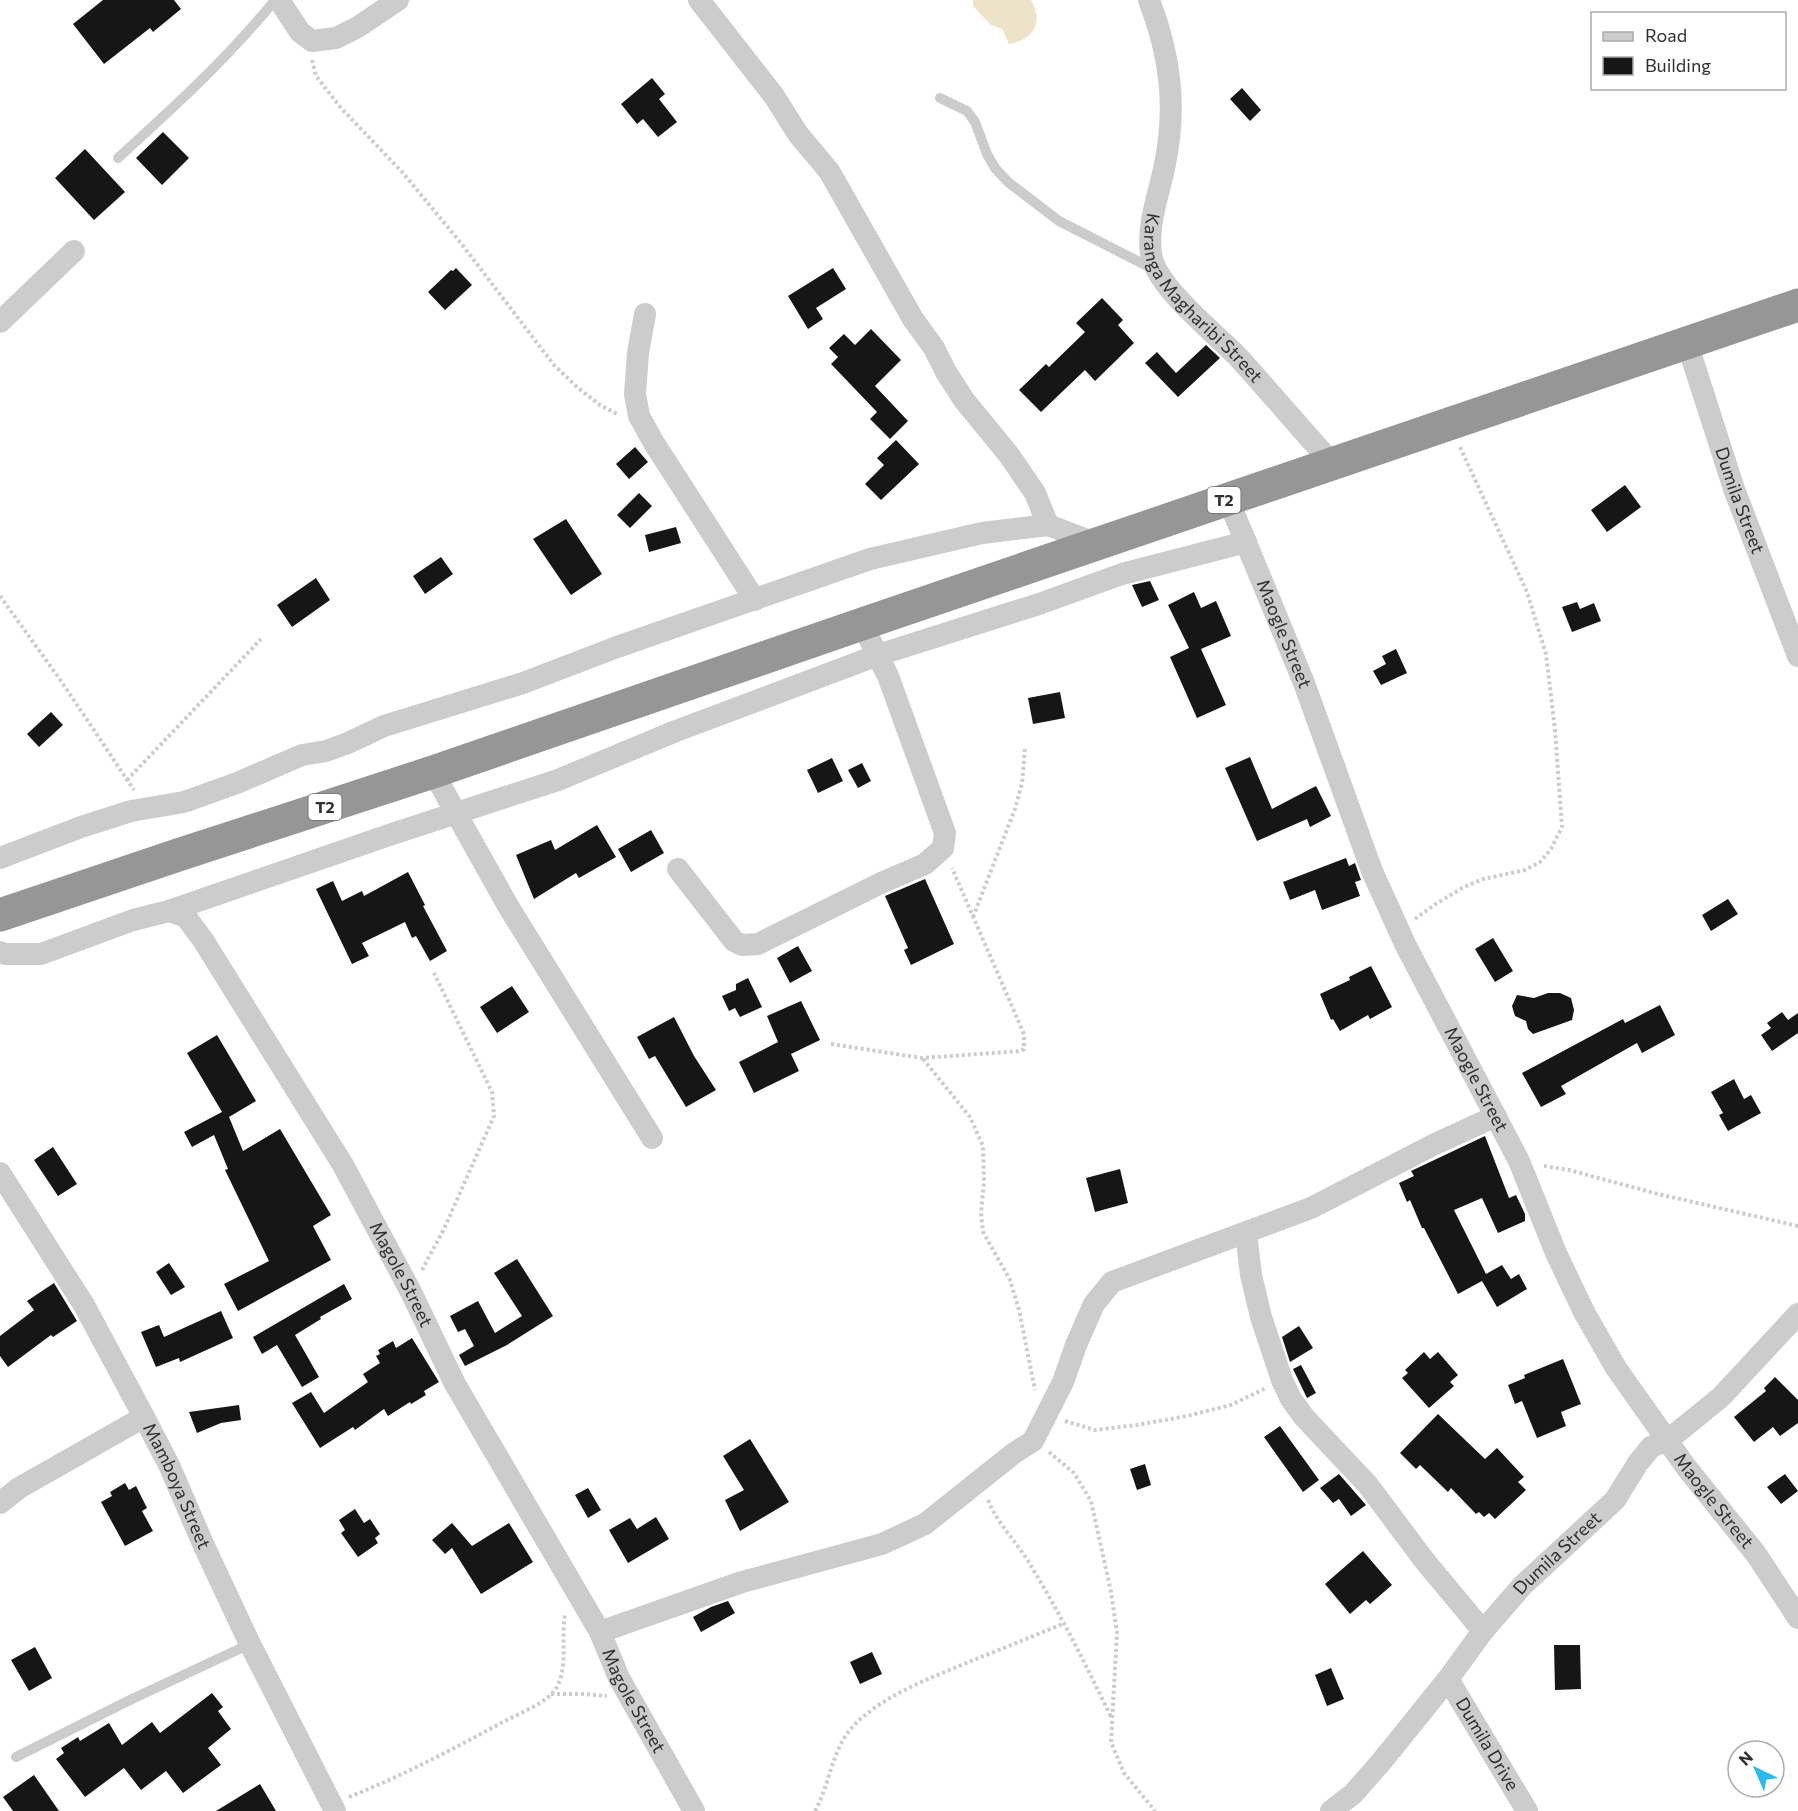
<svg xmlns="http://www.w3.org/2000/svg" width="1798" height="1811" font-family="Commissioner,sans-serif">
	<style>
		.water { fill: #ede3c8 }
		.building { fill: #161616 }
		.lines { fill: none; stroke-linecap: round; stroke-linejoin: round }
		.path { stroke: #ccc; stroke-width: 4; stroke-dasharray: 3 3; stroke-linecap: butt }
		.lane { stroke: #ccc; stroke-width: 10 }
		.street { stroke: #ccc; stroke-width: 22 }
		.highway { stroke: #969696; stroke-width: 33 }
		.labels { text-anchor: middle; stroke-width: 6; stroke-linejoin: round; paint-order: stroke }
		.shield { fill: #fff; stroke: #6d6d6d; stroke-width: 1.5 }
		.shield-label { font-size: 16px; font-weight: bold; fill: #2f2f2f }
		.street-label { font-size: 18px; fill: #2f2f2f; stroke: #fff }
	</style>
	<rect width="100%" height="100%" fill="#fff"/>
	<!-- water -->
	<path class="water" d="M 973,0 L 1031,0 C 1044,22 1034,40 1009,44 L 1002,29 L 991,25 L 973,6 Z"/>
	<!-- building -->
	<path class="building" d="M 103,0 L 174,0 L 181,9 L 153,32 L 150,28 L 104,64 L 73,24 Z
		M 652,78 L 665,94 L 659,99 L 677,122 L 658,137 L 643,119 L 637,124 L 621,104 Z
		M 1242,88 L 1261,110 L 1250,121 L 1230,99 Z
		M 163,132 L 189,158 L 162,185 L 136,158 Z
		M 85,149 L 125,192 L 94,220 L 55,178 Z
		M 456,268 L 472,285 L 445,310 L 428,292 L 451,270 L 453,271 Z
		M 833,268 L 846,289 L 816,308 L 823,319 L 808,329 L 788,296 Z
		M 1102,298 L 1123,320 L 1118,325 L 1134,343 L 1095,381 L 1085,370 L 1041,412 L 1019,390 L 1046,364 L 1049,367 L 1085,332 L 1076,323 Z
		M 871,329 L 901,360 L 875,386 L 908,421 L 890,439 L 870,419 L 877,412 L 831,364 L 838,357 L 829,348 L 844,334 L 855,345 Z
		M 1206,345 L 1220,358 L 1178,397 L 1145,363 L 1157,352 L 1176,373 Z
		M 896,440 L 919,464 L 881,500 L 865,484 L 884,465 L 877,458 Z
		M 635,447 L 648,462 L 629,479 L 616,464 Z
		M 1625,485 L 1641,507 L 1607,532 L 1591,510 Z
		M 639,493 L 652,506 L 630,528 L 617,515 Z
		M 566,519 L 602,574 L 571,595 L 533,539 Z
		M 676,527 L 681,543 L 649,552 L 645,535 Z
		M 441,557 L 453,574 L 425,594 L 413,576 Z
		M 316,578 L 330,600 L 292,627 L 277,605 Z
		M 1150,581 L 1159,600 L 1142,607 L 1132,585 Z
		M 1194,592 L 1201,608 L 1216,601 L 1231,636 L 1201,649 L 1226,705 L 1197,718 L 1170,657 L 1189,648 L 1168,605 Z
		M 1577,602 L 1580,609 L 1594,603 L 1601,621 L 1572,632 L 1562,607 Z
		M 1396,649 L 1407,673 L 1381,685 L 1373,671 L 1386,664 L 1382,656 Z
		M 1060,692 L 1065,718 L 1033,724 L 1028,698 Z
		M 51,712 L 63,725 L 39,747 L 27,734 Z
		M 1250,757 L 1272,809 L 1316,786 L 1331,816 L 1310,827 L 1307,819 L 1257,841 L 1225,768 Z
		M 832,758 L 843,781 L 818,793 L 807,770 Z
		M 862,763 L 871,781 L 858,788 L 848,770 Z
		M 597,825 L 616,857 L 579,878 L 576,873 L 534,899 L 516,855 L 551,840 L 555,850 Z
		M 651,830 L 664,853 L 631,872 L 618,849 Z
		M 1346,858 L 1349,866 L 1355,863 L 1361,880 L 1355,882 L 1360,896 L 1322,910 L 1315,890 L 1290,900 L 1283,882 Z
		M 408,872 L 425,905 L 423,906 L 447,951 L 430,961 L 416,936 L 412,938 L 405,922 L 362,943 L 369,956 L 352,964 L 316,889 L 333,881 L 342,901 L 362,891 L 364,896 Z
		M 925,879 L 954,944 L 911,965 L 904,950 L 908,948 L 885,896 Z
		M 1728,899 L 1738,914 L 1711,931 L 1702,915 Z
		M 1493,938 L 1513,971 L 1495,982 L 1475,949 Z
		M 798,946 L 812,971 L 790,983 L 777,958 Z
		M 1371,966 L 1392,1007 L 1370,1019 L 1368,1015 L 1340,1031 L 1333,1019 L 1331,1020 L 1320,994 L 1350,980 L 1349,977 Z
		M 748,978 L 762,1007 L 740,1017 L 735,1008 L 729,1011 L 722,996 L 736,990 L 736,984 Z
		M 512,986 L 529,1012 L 497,1033 L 480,1007 Z
		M 1548,993 L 1560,993 L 1571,998 L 1574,1010 L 1572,1020 L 1533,1034 L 1528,1029 L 1526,1021 L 1515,1016 L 1512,1006 L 1517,995 L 1534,998 Z
		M 801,1001 L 820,1040 L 791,1054 L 799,1071 L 754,1093 L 739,1062 L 778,1042 L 767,1016 Z
		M 1660,1005 L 1675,1035 L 1642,1053 L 1637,1043 L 1561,1086 L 1566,1094 L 1541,1107 L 1522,1073 L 1623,1019 L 1625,1023 Z
		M 1782,1012 L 1788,1020 L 1798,1013 L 1798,1033 L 1772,1051 L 1761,1035 L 1771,1028 L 1767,1023 Z
		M 674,1017 L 694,1056 L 716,1090 L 686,1107 L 655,1056 L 649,1059 L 637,1037 Z
		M 217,1035 L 256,1101 L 229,1117 L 243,1151 L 280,1129 L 331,1215 L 313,1226 L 331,1260 L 238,1311 L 224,1284 L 269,1261 L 225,1170 L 228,1169 L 214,1135 L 192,1147 L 184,1132 L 222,1112 L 187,1053 Z
		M 1734,1079 L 1744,1099 L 1751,1095 L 1761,1113 L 1728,1131 L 1719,1115 L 1723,1113 L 1711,1092 Z
		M 1485,1136 L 1509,1198 L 1516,1195 L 1525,1214 L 1525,1221 L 1498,1233 L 1482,1198 L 1454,1210 L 1486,1274 L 1502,1265 L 1511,1279 L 1519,1274 L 1527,1289 L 1497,1307 L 1482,1281 L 1458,1294 L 1424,1228 L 1422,1228 L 1410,1200 L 1407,1202 L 1399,1183 L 1414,1176 L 1411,1171 Z
		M 53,1147 L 77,1184 L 58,1196 L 34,1160 Z
		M 1120,1169 L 1128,1203 L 1095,1212 L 1086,1178 Z
		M 517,1259 L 553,1316 L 507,1345 L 465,1366 L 459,1355 L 474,1346 L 465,1329 L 458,1332 L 450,1316 L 478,1301 L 495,1333 L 522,1316 L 494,1273 Z
		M 169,1263 L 185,1287 L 171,1295 L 156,1272 Z
		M 54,1283 L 77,1321 L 53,1337 L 51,1335 L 8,1367 L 0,1356 L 0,1336 L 34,1310 L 27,1301 Z
		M 344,1284 L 352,1299 L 320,1317 L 321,1319 L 295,1335 L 319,1377 L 302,1387 L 277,1345 L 262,1354 L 253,1337 Z
		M 221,1311 L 233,1338 L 180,1362 L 179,1358 L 156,1367 L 141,1332 L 159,1325 L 164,1337 Z
		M 1299,1326 L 1313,1348 L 1290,1362 L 1282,1337 Z
		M 412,1338 L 439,1382 L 424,1391 L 426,1395 L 411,1404 L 410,1402 L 388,1416 L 384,1409 L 355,1430 L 353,1427 L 320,1448 L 292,1403 L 311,1392 L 324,1413 L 368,1382 L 363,1374 L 380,1363 L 376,1356 L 380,1354 L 378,1350 L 393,1341 L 396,1348 Z
		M 1424,1352 L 1430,1359 L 1438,1352 L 1458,1375 L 1450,1382 L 1454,1386 L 1429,1408 L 1402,1378 L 1408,1373 L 1405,1370 Z
		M 1563,1359 L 1581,1404 L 1561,1412 L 1566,1426 L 1537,1438 L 1522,1401 L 1515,1404 L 1508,1385 L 1525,1378 L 1524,1375 Z
		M 1301,1365 L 1316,1393 L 1307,1398 L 1293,1369 Z
		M 1775,1377 L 1798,1400 L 1798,1423 L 1780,1436 L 1773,1427 L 1754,1442 L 1734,1417 L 1766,1391 L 1764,1388 Z
		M 239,1405 L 241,1420 L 221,1423 L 197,1433 L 189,1412 Z
		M 1438,1414 L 1485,1459 L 1497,1448 L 1524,1477 L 1518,1482 L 1526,1490 L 1495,1519 L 1489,1513 L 1484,1517 L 1479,1512 L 1476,1514 L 1451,1488 L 1448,1492 L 1420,1465 L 1416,1469 L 1400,1453 Z
		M 1280,1426 L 1319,1480 L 1303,1492 L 1264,1437 Z
		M 750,1439 L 789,1502 L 740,1531 L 725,1500 L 744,1490 L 723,1456 Z
		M 1145,1464 L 1151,1485 L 1137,1490 L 1130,1469 Z
		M 1339,1474 L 1366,1505 L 1351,1516 L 1339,1499 L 1333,1503 L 1320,1488 Z
		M 1785,1474 L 1798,1491 L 1781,1504 L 1767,1487 Z
		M 125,1483 L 129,1490 L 136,1486 L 147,1508 L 142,1511 L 153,1531 L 125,1546 L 101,1502 L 112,1496 L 110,1492 Z
		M 588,1488 L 601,1510 L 588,1518 L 575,1495 Z
		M 355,1509 L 364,1523 L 370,1519 L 380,1534 L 375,1538 L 378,1543 L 358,1557 L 341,1533 L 345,1530 L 339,1520 Z
		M 656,1517 L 669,1539 L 628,1563 L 609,1530 L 630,1518 L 637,1529 Z
		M 452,1523 L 472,1546 L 509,1523 L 533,1562 L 481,1594 L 452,1548 L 445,1554 L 432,1540 Z
		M 1363,1551 L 1392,1585 L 1370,1604 L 1366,1600 L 1350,1614 L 1325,1584 Z
		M 728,1601 L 735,1613 L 701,1632 L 693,1617 L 711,1607 Z
		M 1554,1645 L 1580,1645 L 1581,1689 L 1555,1690 Z
		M 35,1647 L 52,1678 L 29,1691 L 11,1660 Z
		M 872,1652 L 882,1674 L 860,1684 L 850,1662 Z
		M 1331,1668 L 1344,1699 L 1327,1706 L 1315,1675 Z
		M 212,1693 L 223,1707 L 218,1711 L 231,1729 L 208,1748 L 221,1765 L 183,1793 L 166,1771 L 141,1790 L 124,1768 L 85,1797 L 56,1759 L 64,1753 L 61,1748 L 78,1737 L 80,1741 L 109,1723 L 122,1745 L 152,1722 L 160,1733 Z
		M 34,1775 L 59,1811 L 13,1811 L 3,1797 Z
		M 260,1784 L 276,1811 L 216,1811 Z"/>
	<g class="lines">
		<!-- path -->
		<path class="path" d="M 312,60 L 316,76 L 341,108 L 403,173 L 460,242 L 554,365 L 577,387 L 600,405 L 617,414
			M 0,596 L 61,681 L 134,790
			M 127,780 L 261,639
			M 973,917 L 1015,809 L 1022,783 L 1025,749
			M 1415,919 L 1434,905 L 1464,887 L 1483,879 L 1525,870 L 1540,862 L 1551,849 L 1562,827 L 1555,730 L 1546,654 L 1527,592 L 1459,445
			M 831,1044 L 922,1058 L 1021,1051 L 1024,1049 L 1024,1034 L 952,868
			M 923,1059 L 970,1117 L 983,1146 L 984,1181 L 981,1213 L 983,1232 L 1010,1280 L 1019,1310 L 1035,1390
			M 1544,1166 L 1569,1170 L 1658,1194 L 1798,1226
			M 422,1270 L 444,1229 L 494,1116 L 492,1092 L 434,973
			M 1065,1421 L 1095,1430 L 1137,1425 L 1187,1416 L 1231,1405 L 1266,1388
			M 1049,1452 L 1074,1473 L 1091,1501 L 1111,1592 L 1117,1633 L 1111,1742 L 1124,1773 L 1155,1811
			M 988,1500 C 998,1525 1018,1543 1031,1566 C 1061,1615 1086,1665 1111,1717
			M 551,1694 L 583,1694 L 607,1696
			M 349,1797 C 402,1776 453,1749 503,1722 C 518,1714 549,1702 557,1687 C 568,1666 561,1637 565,1614
			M 815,1811 C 829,1786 831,1755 849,1731 C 877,1697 931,1678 971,1661 C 1002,1649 1033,1636 1065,1623"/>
		<!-- lane -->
		<path class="lane" d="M 940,98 L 967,111 L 975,122 L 987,154 L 995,168 L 1008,182 L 1059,221 L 1155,270
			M 118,158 C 173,108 228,58 275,0
			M 16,1757 L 132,1699 L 250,1644"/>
		<!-- street -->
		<g class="street">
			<path d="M 279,0 L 300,32 L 312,41 L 336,38 L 358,27 L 398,0"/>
			<path d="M 699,0 L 774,96 L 798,134 L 829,171 L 913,319 L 934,348 L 946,372 L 964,400 L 1009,455 L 1035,493 L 1048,525"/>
			<path id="s1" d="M 1149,0 C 1171,57 1177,109 1164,169 C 1158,197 1147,225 1151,254 C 1155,286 1216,334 1238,357 C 1270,392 1300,428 1332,463"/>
			<path d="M 645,314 L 638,353 L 635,394 L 639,416 L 654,443 L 755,600"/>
			<path d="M 0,322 L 74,251"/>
			<path id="s2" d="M 1687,343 L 1734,489 L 1798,656"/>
			<path id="s3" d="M 1228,499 L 1304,683 L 1372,871 L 1406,946 L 1519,1161 L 1556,1253 L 1584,1312 L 1616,1368 L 1686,1467 L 1756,1554 L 1798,1618"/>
			<path d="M 433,772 L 508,906 L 652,1138"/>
			<path d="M 0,858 L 81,827 L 131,811 L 184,802 L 237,783 L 302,755 L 326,751 L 348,743 L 384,726 L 523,683 L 617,647 L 870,559 L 982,533 L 1048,525 L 1098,544"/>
			<path d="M 678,869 L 734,941 L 742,945 L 758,944 L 881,883 L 925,864 L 943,848 L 945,833 L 888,676 L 862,624"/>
			<path d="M 169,911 L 392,834 L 558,780 L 676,731 L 878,655 L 1039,604 L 1122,574 L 1246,542"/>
			<path id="s4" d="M 0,952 L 5,954 L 41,954 L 133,920 L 169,911 L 186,917 L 203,940 L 343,1165 L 411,1292 L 455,1384 L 600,1632 L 619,1678 L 694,1811"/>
			<path id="s5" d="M 0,1173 L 84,1305 L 144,1417 L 169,1465 L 204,1546 L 250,1644 L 335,1811"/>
			<path d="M 1246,1233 L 1251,1275 L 1261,1317 L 1282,1380 L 1291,1399 L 1304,1417 L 1368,1485 L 1424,1560 L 1483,1631"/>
			<path d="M 0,1503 L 19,1488 L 144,1417"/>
			<path d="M 600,1632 L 742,1582 L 882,1544 L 925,1524 L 1014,1453 L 1033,1441 L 1063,1382 L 1076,1345 L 1094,1304 L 1112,1282 L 1311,1208 L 1433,1145 L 1496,1116"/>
			<path id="s6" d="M 1448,1679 L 1527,1811"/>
			<path id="s7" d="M 1331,1811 L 1353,1794 L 1382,1761 L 1448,1679 L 1483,1631 L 1522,1586 L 1615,1500 L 1638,1463 L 1651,1447 L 1668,1440 L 1721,1397 L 1798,1314"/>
		</g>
		<!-- highway -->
		<path class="highway" d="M 0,915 L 178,855 L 433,772 L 862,624 L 1798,305"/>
	</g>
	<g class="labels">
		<!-- shield labels -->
		<g class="shield">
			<rect x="1207.5" y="487" width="33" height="26" rx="4.5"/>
			<rect x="308.5" y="794" width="33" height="26" rx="4.5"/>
		</g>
		<g class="shield-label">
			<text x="1224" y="506">T2</text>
			<text x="325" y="813">T2</text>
		</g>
		<!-- street labels -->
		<g class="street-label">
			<text dy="6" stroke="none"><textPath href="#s1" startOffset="322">Karanga Magharibi Street</textPath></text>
			<text dy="6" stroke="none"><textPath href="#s2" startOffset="166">Dumila Street</textPath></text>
			<text dy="6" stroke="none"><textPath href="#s3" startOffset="146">Maogle Street</textPath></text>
			<text dy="6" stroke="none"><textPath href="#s3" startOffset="632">Maogle Street</textPath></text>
			<text dy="6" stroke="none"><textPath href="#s4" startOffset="612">Magole Street</textPath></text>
			<text dy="6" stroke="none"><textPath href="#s5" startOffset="360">Mamboya Street</textPath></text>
			<text dy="6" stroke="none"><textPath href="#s3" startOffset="1118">Maogle Street</textPath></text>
			<text dy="6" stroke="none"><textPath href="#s7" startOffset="344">Dumila Street</textPath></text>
			<text dy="6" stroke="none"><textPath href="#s4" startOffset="1098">Magole Street</textPath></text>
			<text dy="6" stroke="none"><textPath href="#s6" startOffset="76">Dumila Drive</textPath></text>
		</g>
	</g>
	<!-- legend -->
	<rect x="1591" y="12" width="195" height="78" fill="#ffffff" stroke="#acacac" stroke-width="1.5"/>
	<rect x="1603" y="32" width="30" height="9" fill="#cccccc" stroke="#acacac" stroke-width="1.5"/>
	<text x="1645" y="42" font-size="18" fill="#2f2f2f">Road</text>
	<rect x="1603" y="57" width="30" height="18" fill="#161616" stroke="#acacac" stroke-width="1.5"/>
	<text x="1645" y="72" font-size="18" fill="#2f2f2f">Building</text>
	<!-- north arrow -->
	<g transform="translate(1756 1769) rotate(316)"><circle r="28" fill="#ffffff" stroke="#acacac" stroke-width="1.5"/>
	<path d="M0-4.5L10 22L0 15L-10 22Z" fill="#2abbec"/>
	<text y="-9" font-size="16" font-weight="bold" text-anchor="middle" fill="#2f2f2f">N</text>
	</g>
</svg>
